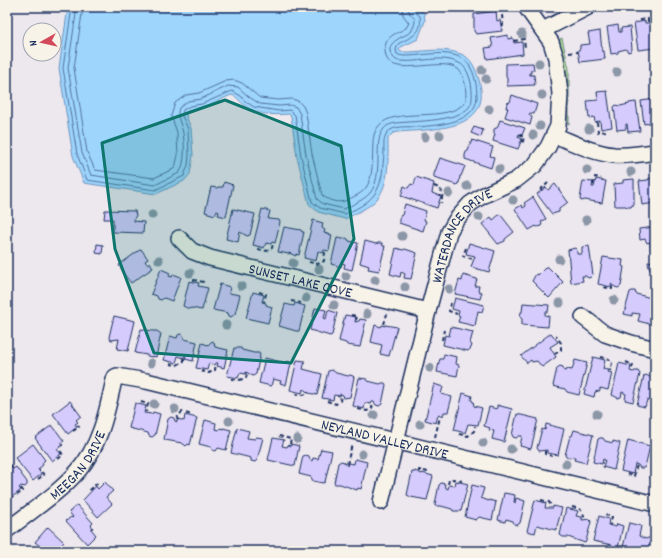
<svg xmlns="http://www.w3.org/2000/svg" width="662" height="558" font-family="Dekko,sans-serif">
	<style>
		.green { fill: #bae29e; stroke: #6a887e }
		.water { fill: #9ed5fd; stroke: #6a93bd }
		.lines { fill: none; stroke-linecap: round; stroke-linejoin: round }
		.shore { stroke: #4f719e; stroke-width: 1 }
		.building { fill: #d6cbfd; stroke: #1b2f5e }
		.minor-casing { stroke: #1b2f5e; stroke-width: 18 }
		.path { stroke: #1b2f5e; stroke-width: 2; stroke-dasharray: 4 3; stroke-linecap: butt }
		.minor { stroke: #f7f3e8; stroke-width: 15 }
		.tree { fill: #8b96a6 }
		.marked { fill: #0f766e; fill-opacity: 0.2; stroke: #0f766e; stroke-width: 3; stroke-linejoin: round }
		.labels { text-anchor: middle; stroke-width: 3; stroke-linejoin: round; paint-order: stroke }
		.street-label { font-size: 15px; fill: #1b2f5e; stroke: #f7f3e8 }
	</style>
	<rect width="100%" height="100%" fill="#ede7ee"/>
	<filter id="ink" filterUnits="userSpaceOnUse"><feTurbulence type="fractalNoise" baseFrequency=".025" numOctaves="2"/><feDisplacementMap in="SourceGraphic" scale="8" xChannelSelector="R" yChannelSelector="G"/><feConvolveMatrix kernelMatrix="1 2 1 2 8 2 1 2 1" color-interpolation-filters="sRGB"/></filter>
	<g filter="url(#ink)">
		<!-- green -->
		<path class="green" d="M 562,38 L 569,69 L 569,124 L 568,124 L 567,75 L 560,42 L 560,39 Z"/>
		<!-- water -->
		<path class="water" d="M 68,7 L 415,7 L 424,13 L 425,21 L 418,39 L 401,47 L 399,50 L 401,52 C 421,53 441,46 461,54 C 472,58 476,70 479,80 C 494,132 431,129 398,132 L 393,133 L 388,138 C 388,157 390,183 377,199 C 369,208 356,213 345,219 L 318,212 L 309,204 L 297,157 L 291,116 L 289,114 C 273,115 257,116 243,104 C 239,101 237,96 231,95 C 222,99 214,103 205,107 C 199,109 192,108 187,112 L 186,116 L 191,128 L 193,155 L 190,174 L 184,181 L 156,194 L 84,183 L 73,156 L 59,68 Z"/>
		<g class="lines">
			<!-- shore -->
			<path class="shore" d="M 72,7 L 63,68 L 77,154 L 87,180 L 155,190 L 184,176 L 188,165 L 189,155 L 188,129 L 182,116 L 183,110 L 190,106 L 202,104 L 232,91 L 241,96 L 245,101 L 254,107 L 279,111 L 290,110 L 295,115 L 301,156 L 312,202 L 320,208 L 345,214 C 380,199 382,187 384,151 C 384,145 383,138 387,133 C 393,125 409,127 418,127 C 439,125 476,123 477,97 C 477,86 475,74 469,65 C 453,42 408,62 397,54 L 396,50 L 398,44 C 410,37 423,35 420,16 L 414,11 L 413,7
				M 77,7 L 68,68 L 82,153 L 91,175 L 155,185 L 179,173 C 186,165 185,139 182,129 C 180,121 176,116 179,108 L 188,101 L 201,99 L 228,86 L 238,87 L 249,97 L 260,104 L 279,106 L 290,105 L 296,107 L 300,114 L 306,155 L 317,199 L 323,204 L 344,209 C 352,205 364,200 370,193 C 384,176 373,142 383,130 C 386,125 391,124 396,123 C 414,121 463,122 471,104 C 473,98 472,89 471,83 C 469,75 466,66 459,63 C 440,54 421,63 401,61 C 398,61 395,60 393,57 C 382,43 403,37 411,32 C 421,13 409,21 408,7
				M 83,7 L 74,68 L 87,152 L 95,170 L 154,178 L 175,168 L 178,155 L 177,138 L 177,132 L 171,116 L 175,103 L 186,95 L 199,93 L 226,81 L 234,80 L 242,83 L 260,98 L 278,100 L 292,99 L 298,101 L 303,106 L 306,113 L 312,154 L 322,195 C 328,201 340,204 347,200 C 353,197 361,194 365,189 C 374,178 372,158 373,144 C 373,138 374,132 378,127 C 393,105 449,125 466,101 C 466,92 466,76 458,69 C 441,55 386,82 385,51 C 384,36 396,34 406,28 L 409,23 L 403,15 L 402,7"/>
		</g>
		<!-- building -->
		<path class="building" d="M 453,7 L 475,7 L 453,11 Z
			M 496,11 L 497,21 L 500,20 L 502,31 L 476,34 L 474,31 L 474,14 Z
			M 651,20 L 655,21 L 655,48 L 638,50 L 634,23 L 645,21 L 645,23 L 649,23 Z
			M 618,25 L 619,32 L 621,32 L 621,28 L 630,27 L 632,49 L 631,51 L 628,52 L 626,49 L 618,51 L 618,53 L 611,54 L 607,27 Z
			M 600,31 L 602,51 L 604,51 L 605,59 L 580,62 L 578,50 L 580,49 L 580,45 L 590,44 L 588,33 Z
			M 508,35 L 508,39 L 513,38 L 514,43 L 522,42 L 523,54 L 487,59 L 485,48 L 493,47 L 491,38 Z
			M 533,63 L 534,70 L 531,70 L 531,73 L 529,73 L 530,75 L 534,75 L 535,85 L 507,86 L 507,78 L 506,77 L 506,64 Z
			M 607,91 L 612,127 L 601,129 L 600,121 L 595,122 L 594,117 L 589,118 L 587,101 L 598,100 L 597,92 Z
			M 512,95 L 537,104 L 534,114 L 530,113 L 529,115 L 532,117 L 530,125 L 505,117 L 508,108 L 506,108 L 507,103 L 510,102 Z
			M 655,99 L 655,113 L 653,114 L 655,122 L 644,124 L 641,101 Z
			M 636,102 L 640,131 L 628,132 L 627,124 L 626,124 L 626,129 L 617,130 L 614,107 L 616,105 L 620,106 L 629,104 L 629,103 Z
			M 500,120 L 525,128 L 522,135 L 519,134 L 518,137 L 522,139 L 518,149 L 493,141 L 495,134 L 494,134 L 494,129 L 496,128 L 497,128 Z
			M 474,127 L 483,130 L 481,137 L 471,133 Z
			M 472,140 L 493,147 L 490,156 L 494,157 L 491,168 L 465,159 L 465,155 L 466,152 L 468,151 Z
			M 440,158 L 465,166 L 461,176 L 460,176 L 459,183 L 458,183 L 457,185 L 434,178 L 434,174 Z
			M 416,177 L 434,183 L 432,193 L 441,196 L 437,208 L 401,196 L 404,186 L 408,188 L 411,184 L 414,185 Z
			M 653,177 L 655,177 L 655,203 L 642,205 L 639,181 L 648,180 L 648,179 L 653,178 Z
			M 596,179 L 606,181 L 602,203 L 585,200 L 581,201 L 580,199 L 583,181 L 593,182 L 592,187 L 594,187 Z
			M 634,179 L 634,205 L 632,205 L 631,207 L 627,207 L 626,206 L 615,206 L 614,184 L 623,183 L 623,180 Z
			M 224,182 L 233,185 L 226,217 L 218,215 L 219,212 L 217,211 L 215,215 L 205,212 L 211,187 L 217,188 L 218,187 L 223,187 Z
			M 555,184 L 568,202 L 559,209 L 559,212 L 552,214 L 537,194 L 546,187 L 548,190 Z
			M 533,197 L 546,219 L 541,222 L 542,224 L 541,226 L 537,227 L 536,226 L 529,230 L 515,209 L 522,205 L 523,208 L 526,206 L 524,203 Z
			M 405,204 L 426,211 L 424,220 L 426,221 L 423,231 L 399,223 L 399,219 L 400,216 L 402,215 Z
			M 233,209 L 255,214 L 250,235 L 247,236 L 240,232 L 238,242 L 226,239 Z
			M 262,209 L 270,211 L 268,219 L 279,220 L 280,222 L 275,243 L 272,242 L 271,244 L 266,243 L 264,248 L 253,245 Z
			M 105,210 L 135,211 L 136,216 L 134,218 L 134,221 L 144,222 L 143,233 L 113,232 L 113,219 L 104,219 Z
			M 500,214 L 514,232 L 505,239 L 505,241 L 498,244 L 482,224 L 491,217 L 493,220 Z
			M 313,220 L 323,223 L 322,228 L 325,230 L 324,233 L 332,235 L 329,251 L 324,250 L 323,253 L 318,251 L 316,261 L 304,258 Z
			M 284,227 L 301,230 L 302,232 L 304,232 L 299,255 L 296,254 L 296,256 L 289,253 L 289,254 L 278,252 Z
			M 655,227 L 655,250 L 651,250 L 650,242 L 647,243 L 645,239 L 640,240 L 639,229 Z
			M 337,238 L 343,239 L 346,238 L 348,239 L 349,241 L 358,243 L 352,270 L 344,268 L 345,264 L 342,263 L 341,267 L 331,264 Z
			M 365,241 L 376,244 L 378,243 L 382,243 L 383,246 L 385,246 L 379,271 L 368,269 L 369,266 L 360,263 Z
			M 469,243 L 495,251 L 489,272 L 471,267 L 475,256 L 466,254 Z
			M 97,244 L 103,245 L 102,254 L 96,253 Z
			M 589,246 L 593,275 L 591,277 L 588,278 L 586,276 L 582,276 L 583,281 L 571,283 L 568,250 L 575,248 L 577,250 L 577,254 L 582,254 L 582,247 Z
			M 396,248 L 403,250 L 405,249 L 417,253 L 411,279 L 404,278 L 405,274 L 401,272 L 400,277 L 390,274 Z
			M 141,249 L 148,259 L 145,261 L 147,264 L 150,262 L 153,268 L 131,283 L 123,273 L 123,272 L 119,265 Z
			M 655,254 L 655,277 L 654,277 L 653,269 L 649,268 L 648,262 L 653,261 L 652,257 Z
			M 603,257 L 623,260 L 622,266 L 624,267 L 621,286 L 618,288 L 615,287 L 611,284 L 611,287 L 598,284 Z
			M 547,266 L 563,282 L 549,298 L 532,281 L 536,274 L 538,275 Z
			M 161,269 L 170,273 L 169,276 L 172,277 L 173,274 L 181,277 L 172,301 L 164,298 L 161,300 L 158,299 L 157,296 L 151,294 Z
			M 463,275 L 477,279 L 475,286 L 479,286 L 478,291 L 482,292 L 480,299 L 455,294 L 459,280 L 462,281 Z
			M 189,281 L 199,283 L 198,286 L 208,288 L 202,310 L 191,308 L 189,309 L 183,306 Z
			M 220,284 L 230,287 L 229,293 L 240,295 L 235,314 L 231,317 L 229,316 L 228,313 L 213,310 Z
			M 632,291 L 635,291 L 636,294 L 655,299 L 650,324 L 638,321 L 640,314 L 632,313 L 632,316 L 624,314 L 630,292 Z
			M 253,292 L 264,295 L 262,302 L 266,303 L 266,305 L 272,307 L 268,323 L 246,318 Z
			M 455,298 L 484,305 L 482,312 L 478,311 L 475,326 L 458,322 L 460,316 L 458,315 L 459,311 L 452,309 Z
			M 295,303 L 305,306 L 299,331 L 296,331 L 279,326 L 285,304 L 294,306 Z
			M 523,303 L 549,305 L 548,312 L 545,312 L 545,315 L 549,316 L 548,327 L 522,325 L 522,319 L 520,317 L 521,312 L 522,312 Z
			M 315,308 L 326,310 L 324,318 L 326,319 L 328,310 L 337,313 L 332,335 L 330,336 L 310,330 Z
			M 345,315 L 356,317 L 355,322 L 359,321 L 360,319 L 366,320 L 360,347 L 347,345 L 346,343 L 339,341 Z
			M 114,316 L 135,321 L 128,351 L 117,349 L 119,339 L 111,340 L 109,337 Z
			M 375,325 L 381,327 L 382,325 L 385,326 L 385,325 L 397,327 L 389,356 L 380,354 L 382,345 L 371,342 Z
			M 451,327 L 473,332 L 470,343 L 472,345 L 471,348 L 468,351 L 443,345 L 445,335 L 449,336 Z
			M 141,329 L 152,331 L 157,331 L 161,334 L 156,357 L 153,356 L 153,357 L 147,356 L 147,355 L 135,353 Z
			M 551,333 L 558,342 L 550,347 L 556,357 L 542,367 L 537,361 L 532,362 L 531,360 L 527,363 L 521,356 Z
			M 180,334 L 183,335 L 184,339 L 197,342 L 193,361 L 185,359 L 186,356 L 184,356 L 184,358 L 178,356 L 176,363 L 164,360 L 170,336 L 177,338 L 178,335 Z
			M 212,341 L 214,342 L 215,347 L 228,350 L 224,368 L 217,366 L 218,363 L 215,363 L 214,365 L 209,363 L 207,370 L 196,368 L 202,343 L 208,345 Z
			M 234,348 L 241,348 L 242,350 L 254,353 L 259,353 L 260,355 L 256,374 L 253,376 L 246,372 L 246,374 L 240,373 L 238,378 L 227,376 Z
			M 444,354 L 457,357 L 456,364 L 459,365 L 457,376 L 437,372 L 439,362 L 440,359 L 443,359 Z
			M 593,357 L 605,360 L 603,369 L 609,370 L 608,372 L 612,373 L 608,390 L 600,388 L 600,391 L 595,392 L 594,397 L 584,394 Z
			M 265,358 L 285,363 L 287,361 L 290,362 L 291,364 L 286,385 L 280,383 L 281,381 L 273,379 L 271,386 L 259,383 Z
			M 297,360 L 305,361 L 303,369 L 322,374 L 317,395 L 309,393 L 303,389 L 302,393 L 290,390 Z
			M 575,360 L 587,363 L 579,395 L 567,392 L 565,389 L 553,386 L 557,368 L 560,366 L 563,367 L 564,370 L 566,371 L 567,369 L 572,370 Z
			M 619,363 L 631,366 L 630,371 L 633,372 L 635,371 L 638,371 L 640,374 L 633,402 L 625,400 L 626,394 L 622,392 L 621,397 L 618,398 L 612,395 Z
			M 332,370 L 336,373 L 348,376 L 350,375 L 353,376 L 354,377 L 350,397 L 344,398 L 343,395 L 340,394 L 340,396 L 334,395 L 333,400 L 322,398 L 328,371 Z
			M 646,375 L 654,379 L 655,376 L 655,409 L 652,408 L 651,406 L 652,401 L 647,400 L 645,407 L 637,405 L 644,376 Z
			M 359,378 L 367,379 L 368,381 L 380,384 L 382,383 L 385,383 L 386,385 L 382,404 L 379,406 L 376,405 L 374,402 L 372,402 L 371,404 L 365,403 L 364,409 L 353,406 Z
			M 434,384 L 443,387 L 441,394 L 452,397 L 448,412 L 444,412 L 443,417 L 438,415 L 436,423 L 425,420 Z
			M 463,393 L 472,396 L 471,400 L 473,401 L 474,406 L 482,408 L 478,425 L 468,424 L 465,433 L 454,430 Z
			M 70,401 L 81,416 L 76,420 L 78,422 L 75,424 L 77,427 L 68,434 L 53,414 Z
			M 135,403 L 146,406 L 144,413 L 152,414 L 153,412 L 160,414 L 155,435 L 152,437 L 149,436 L 148,433 L 129,428 Z
			M 497,405 L 512,409 L 504,442 L 492,439 L 494,431 L 489,430 L 490,428 L 484,426 L 489,407 L 497,409 Z
			M 517,414 L 538,419 L 531,449 L 520,446 L 522,436 L 519,436 L 516,438 L 513,437 L 512,435 Z
			M 185,415 L 197,418 L 190,445 L 188,444 L 186,446 L 182,443 L 165,440 L 164,439 L 168,419 L 171,417 L 174,418 L 175,421 L 177,422 L 178,419 L 184,421 Z
			M 205,420 L 216,423 L 215,429 L 219,430 L 220,428 L 223,429 L 223,428 L 231,430 L 226,450 L 218,448 L 216,451 L 212,450 L 211,447 L 199,444 Z
			M 546,424 L 564,429 L 558,455 L 547,453 L 547,450 L 539,451 L 537,448 L 542,429 L 545,430 Z
			M 52,425 L 64,441 L 61,443 L 63,445 L 57,449 L 61,454 L 52,461 L 35,438 Z
			M 237,428 L 249,431 L 247,438 L 255,439 L 256,437 L 263,438 L 257,460 L 255,462 L 251,461 L 251,458 L 231,453 Z
			M 574,430 L 593,435 L 586,463 L 574,460 L 575,457 L 572,457 L 570,458 L 566,457 L 565,455 L 570,436 L 572,436 Z
			M 273,438 L 284,440 L 282,446 L 287,447 L 288,445 L 291,446 L 291,444 L 299,446 L 295,466 L 268,460 Z
			M 600,438 L 603,438 L 605,441 L 613,443 L 613,441 L 620,443 L 614,470 L 603,467 L 605,460 L 603,459 L 602,464 L 593,462 L 598,439 Z
			M 628,440 L 650,446 L 645,467 L 643,468 L 640,468 L 638,465 L 635,464 L 633,474 L 621,471 Z
			M 33,444 L 45,460 L 42,463 L 43,465 L 38,469 L 41,474 L 33,481 L 15,458 Z
			M 321,449 L 332,451 L 325,482 L 323,483 L 313,481 L 311,477 L 299,474 L 303,456 L 306,455 L 309,456 L 310,460 L 312,461 L 313,458 L 318,459 Z
			M 655,458 L 655,479 L 650,478 Z
			M 355,459 L 367,462 L 361,489 L 358,488 L 357,490 L 340,484 L 335,484 L 334,483 L 338,463 L 341,461 L 344,462 L 347,466 L 348,463 L 354,464 Z
			M 10,464 L 13,469 L 16,467 L 27,482 L 27,485 L 25,487 L 21,486 L 19,488 L 21,490 L 11,498 L 7,492 L 7,466 Z
			M 415,471 L 422,474 L 422,473 L 433,476 L 427,500 L 411,497 L 407,495 L 412,472 L 415,472 Z
			M 456,481 L 468,484 L 461,511 L 453,511 L 452,509 L 441,506 L 435,506 L 435,504 L 439,485 L 441,483 L 445,484 L 446,488 L 448,489 L 449,485 L 455,486 Z
			M 105,482 L 113,491 L 106,497 L 112,504 L 98,517 L 83,500 L 96,486 L 98,489 Z
			M 472,485 L 484,488 L 481,498 L 489,501 L 489,500 L 496,502 L 492,520 L 479,517 L 476,520 L 465,517 Z
			M 504,493 L 515,495 L 514,502 L 515,503 L 516,498 L 525,501 L 520,523 L 517,525 L 514,524 L 513,521 L 506,519 L 505,522 L 498,520 Z
			M 535,500 L 546,503 L 545,508 L 553,508 L 553,506 L 562,508 L 556,530 L 537,525 L 535,533 L 527,531 Z
			M 77,505 L 93,523 L 91,525 L 93,528 L 91,529 L 96,535 L 87,544 L 66,521 L 71,517 L 72,518 L 73,517 L 69,512 Z
			M 566,508 L 578,511 L 576,516 L 582,517 L 582,520 L 590,519 L 591,522 L 586,541 L 585,543 L 568,537 L 563,537 L 560,535 Z
			M 599,516 L 609,519 L 608,525 L 616,527 L 617,524 L 623,526 L 618,548 L 616,549 L 613,548 L 612,545 L 593,541 Z
			M 629,523 L 641,526 L 639,536 L 646,539 L 648,538 L 652,538 L 653,541 L 651,551 L 622,551 Z
			M 48,527 L 64,542 L 56,551 L 41,551 L 41,547 L 35,542 Z"/>
		<g class="lines">
			<defs>
				<g id="minor">
					<path d="M 543,30 L 588,7"/>
					<path d="M 554,135 C 574,143 593,153 614,155 C 628,156 642,154 655,152"/>
					<path id="s1" d="M 179,238 L 192,251 L 210,258 L 428,311"/>
					<path d="M 583,317 L 605,334 L 631,343 L 655,349"/>
					<path id="s2" d="M 381,502 L 428,311 L 449,232 L 456,220 L 470,204 L 482,196 L 516,180 L 535,165 L 548,147 L 558,126 L 560,94 L 556,58 L 551,42 L 526,7"/>
					<path id="s3" d="M 7,530 C 31,511 58,494 78,471 C 100,446 107,412 114,380 L 115,377 L 117,376 L 146,381 L 655,504"/>
				</g>
			</defs>
			<!-- minor casing -->
			<use href="#minor" class="minor-casing"/>
			<!-- path -->
			<path class="path" d="M 640,20 L 648,19 L 648,22
				M 502,25 L 503,25 L 502,15
				M 514,41 L 524,39 L 525,48
				M 569,53 L 578,52
				M 597,122 L 598,132 L 607,131
				M 519,135 L 524,137 L 522,145
				M 593,185 L 595,177 L 601,178
				M 434,186 L 439,188 L 443,193 L 441,203
				M 540,190 L 548,183
				M 466,248 L 463,256 L 473,259
				M 258,249 L 267,251 L 272,248 L 273,243
				M 309,262 L 318,264 L 324,261 L 325,252
				M 194,281 L 194,280 L 204,282
				M 604,287 L 612,289 L 612,286
				M 259,292 L 266,294 L 264,302
				M 291,301 L 301,303
				M 451,303 L 449,311 L 457,314
				M 351,315 L 357,316 L 356,320
				M 384,324 L 387,314
				M 442,340 L 444,330
				M 555,354 L 561,350 L 561,343 L 556,336
				M 600,357 L 609,359 L 612,363 L 610,371
				M 626,362 L 633,365 L 631,371
				M 170,364 L 177,365 L 184,361 L 184,357
				M 201,371 L 209,373 L 215,370 L 216,364
				M 653,378 L 655,372
				M 232,379 L 239,380 L 246,378 L 247,374
				M 295,394 L 302,395 L 308,394 L 308,392
				M 327,401 L 336,404 L 340,401 L 341,395
				M 141,402 L 148,404 L 146,412
				M 358,409 L 367,411 L 372,408 L 373,404
				M 177,420 L 178,416 L 182,412 L 192,415
				M 73,431 L 79,427 L 77,425
				M 459,434 L 468,436 L 474,431 L 475,426
				M 279,436 L 291,439 L 290,444
				M 435,437 L 440,417
				M 545,451 L 545,454 L 552,456
				M 58,459 L 63,455 L 59,449
				M 347,464 L 352,444
				M 419,472 L 419,470 L 428,472
				M 627,474 L 634,476 L 637,465
				M 38,479 L 44,475 L 39,469
				M 448,484 L 449,480 L 453,479 L 462,481
				M 91,490 L 90,489 L 99,482
				M 17,495 L 23,491 L 21,488
				M 541,500 L 549,502 L 552,507
				M 572,507 L 580,509 L 584,515 L 583,519
				M 605,515 L 612,517 L 610,525
				M 40,551 L 41,550"/>
			<!-- minor -->
			<use href="#minor" class="minor"/>
		</g>
		<!-- trees -->
		<g class="tree">
			<circle cx="522" cy="34" r="4.5"/>
			<circle cx="539" cy="63" r="4.5"/>
			<circle cx="482" cy="70" r="4.5"/>
			<circle cx="617" cy="72" r="4.5"/>
			<circle cx="486" cy="79" r="4.5"/>
			<circle cx="542" cy="95" r="4.5"/>
			<circle cx="489" cy="109" r="4.5"/>
			<circle cx="540" cy="126" r="4.5"/>
			<circle cx="589" cy="129" r="4.5"/>
			<circle cx="440" cy="135" r="4.5"/>
			<circle cx="533" cy="135" r="4.5"/>
			<circle cx="425" cy="137" r="4.5"/>
			<circle cx="499" cy="169" r="4.5"/>
			<circle cx="587" cy="170" r="4.5"/>
			<circle cx="631" cy="172" r="4.5"/>
			<circle cx="467" cy="186" r="4.5"/>
			<circle cx="449" cy="193" r="4.5"/>
			<circle cx="513" cy="200" r="4.5"/>
			<circle cx="152" cy="215" r="4.5"/>
			<circle cx="479" cy="217" r="4.5"/>
			<circle cx="586" cy="220" r="4.5"/>
			<circle cx="402" cy="236" r="4.5"/>
			<circle cx="559" cy="259" r="4.5"/>
			<circle cx="159" cy="260" r="4.5"/>
			<circle cx="293" cy="263" r="4.5"/>
			<circle cx="319" cy="269" r="4.5"/>
			<circle cx="190" cy="273" r="4.5"/>
			<circle cx="346" cy="276" r="4.5"/>
			<circle cx="375" cy="280" r="4.5"/>
			<circle cx="241" cy="286" r="4.5"/>
			<circle cx="405" cy="287" r="4.5"/>
			<circle cx="449" cy="289" r="4.5"/>
			<circle cx="306" cy="298" r="4.5"/>
			<circle cx="614" cy="300" r="4.5"/>
			<circle cx="560" cy="303" r="4.5"/>
			<circle cx="334" cy="305" r="4.5"/>
			<circle cx="367" cy="314" r="4.5"/>
			<circle cx="226" cy="325" r="4.5"/>
			<circle cx="151" cy="363" r="4.5"/>
			<circle cx="430" cy="368" r="4.5"/>
			<circle cx="154" cy="404" r="4.5"/>
			<circle cx="175" cy="409" r="4.5"/>
			<circle cx="597" cy="414" r="4.5"/>
			<circle cx="374" cy="415" r="4.5"/>
			<circle cx="229" cy="421" r="4.5"/>
			<circle cx="420" cy="424" r="4.5"/>
			<circle cx="297" cy="439" r="4.5"/>
			<circle cx="483" cy="443" r="4.5"/>
			<circle cx="511" cy="449" r="4.5"/>
			<circle cx="362" cy="454" r="4.5"/>
			<circle cx="566" cy="464" r="4.5"/>
		</g>
	</g>
	<!-- marked area -->
	<path class="marked" d="M 225,100 L 341,146 L 354,239 L 291,363 L 154,353 L 115,249 L 102,143 Z"/>
	<g class="labels">
		<!-- street labels -->
		<g class="street-label">
			<text dy="5" stroke="none"><textPath href="#s2" startOffset="282">WATERDANCE DRIVE</textPath></text>
			<text dy="5" stroke="none"><textPath href="#s1" startOffset="131">SUNSET LAKE COVE</textPath></text>
			<text dy="5" stroke="none"><textPath href="#s3" startOffset="472">NEYLAND VALLEY DRIVE</textPath></text>
			<text dy="5" stroke="none"><textPath href="#s3" startOffset="97">MEEGAN DRIVE</textPath></text>
		</g>
	</g>
	<!-- margin -->
	<rect width="662" height="558" fill="none" stroke="#f7f3e8" stroke-width="24"/>
	<rect x="12" y="12" width="638" height="534" fill="none" stroke="#1b2f5e" stroke-width="1.5" filter="url(#ink)"/>
	<!-- north arrow -->
	<g transform="translate(42 42) rotate(262)"><circle r="19" fill="#f7f3e8" stroke="#9fa5b1"/>
	<path d="M0-3L7 15L0 10L-7 15Z" fill="#d1495b"/>
	<text y="-6" font-size="11" font-weight="bold" text-anchor="middle" fill="#1b2f5e">N</text>
	</g>
</svg>
